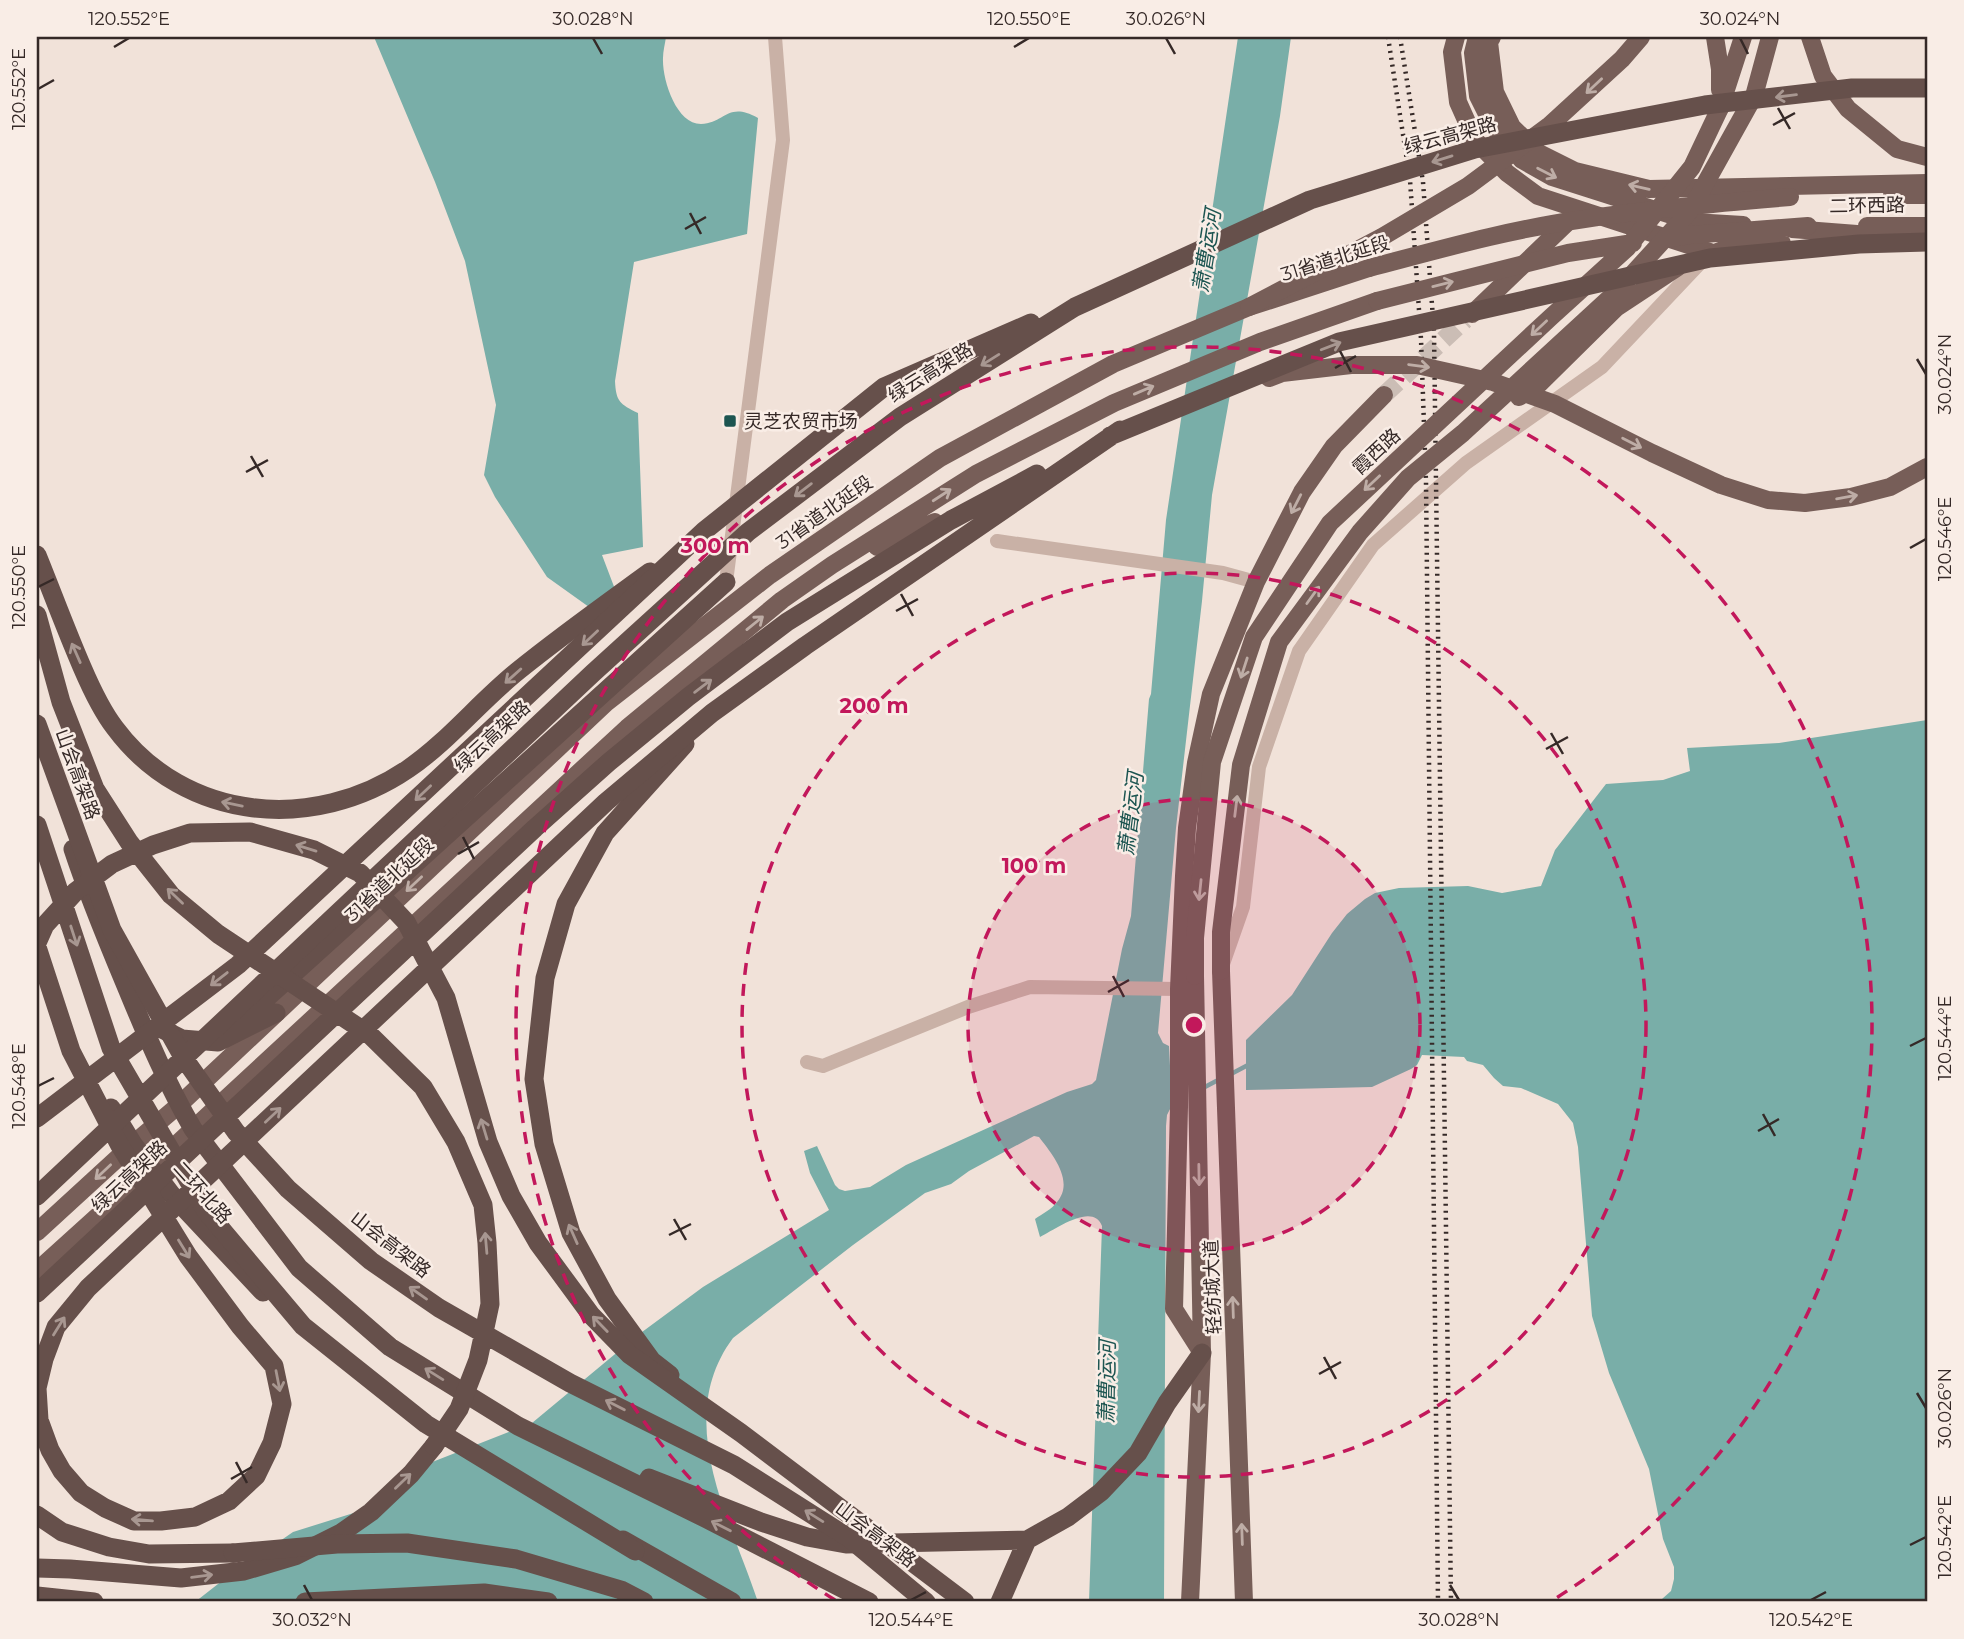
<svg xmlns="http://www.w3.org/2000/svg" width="1964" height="1639" font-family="Montserrat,'Noto Sans SC',sans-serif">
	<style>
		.water { fill: #79aea8 }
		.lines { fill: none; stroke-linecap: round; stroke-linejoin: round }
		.stream { stroke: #79aea8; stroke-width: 4.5 }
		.primary-tunnel { stroke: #cbbdb5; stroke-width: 18; stroke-dasharray: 18 9; stroke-linecap: butt }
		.minor { stroke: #c9b1a6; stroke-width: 14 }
		.primary { stroke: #775e58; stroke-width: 18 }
		.trunk { stroke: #66504b; stroke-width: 19 }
		.rail { stroke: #352927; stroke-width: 4.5; stroke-dasharray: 2 5; stroke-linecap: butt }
		.primary-bridge { stroke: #775e58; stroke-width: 18 }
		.trunk-bridge { stroke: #66504b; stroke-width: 19 }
		.oneway { stroke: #beada6 }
		.oneway2 { stroke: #a89791 }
		.ticks { fill: none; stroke: #352927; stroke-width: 2.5 }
		.ring { fill: none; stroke: #c2185b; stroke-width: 3.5; stroke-dasharray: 12 9 }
		.poi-dot { fill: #1d5551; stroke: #f9ede6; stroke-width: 2.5 }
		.labels { text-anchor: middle; stroke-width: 5; stroke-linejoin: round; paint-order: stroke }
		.street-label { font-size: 19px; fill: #352927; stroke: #f9ede6 }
		.poi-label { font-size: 19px; fill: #352927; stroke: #f9ede6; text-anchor: start }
		.water-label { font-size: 21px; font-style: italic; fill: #1d5551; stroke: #f9ede6 }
		.centre { fill: #c2185b; stroke: #f9ede6; stroke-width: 3.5 }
		.ring-label { font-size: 21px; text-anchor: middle; font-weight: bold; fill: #c2185b; stroke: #f9ede6; stroke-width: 5; stroke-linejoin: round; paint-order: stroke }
		.neatline { fill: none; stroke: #352927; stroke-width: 2.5 }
		.ticks-label { font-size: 18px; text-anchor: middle; fill: #352927 }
	</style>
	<rect width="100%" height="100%" fill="#f1e2d9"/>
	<!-- water -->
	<path class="water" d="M 374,37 L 666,37 C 665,44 663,51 663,58 C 662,79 676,124 701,124 C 726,123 727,101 758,118 L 747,234 L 634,262 L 615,381 C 616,402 620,404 638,413 L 643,547 L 602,555 L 621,605 L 603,617 L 547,577 L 495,497 L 484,475 L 496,405 L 465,261 L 435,182 Z
		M 1238,37 L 1291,37 L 1280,116 L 1212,495 L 1202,601 L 1176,828 L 1158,1033 L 1163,1043 L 1169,1046 L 1172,1105 L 1167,1115 L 1166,1126 L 1164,1602 L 1089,1602 L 1102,1226 C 1093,1202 1056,1229 1040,1237 L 1035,1219 C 1042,1214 1052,1209 1057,1202 C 1075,1181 1052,1154 1039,1137 L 1034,1136 L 969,1171 L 951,1184 L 925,1193 L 853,1245 L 733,1338 C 672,1420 731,1520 758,1602 L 195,1602 L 218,1584 L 293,1532 L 360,1511 L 417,1468 L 532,1423 L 638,1335 L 703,1287 L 829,1210 L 810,1173 L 804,1151 L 817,1146 L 835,1185 L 839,1189 L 845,1191 L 870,1187 L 906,1165 L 1067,1092 L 1092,1084 L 1096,1080 L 1122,949 L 1131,916 L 1149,699 L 1151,694 L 1166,520 Z
		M 1927,720 L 1927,1602 L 1653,1602 L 1662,1599 L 1671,1591 L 1674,1579 L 1674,1567 L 1663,1539 L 1649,1469 L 1609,1373 L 1592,1316 L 1578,1147 L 1573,1123 L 1558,1104 L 1521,1088 L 1503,1086 L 1494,1078 L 1483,1065 L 1467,1061 L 1464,1057 L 1422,1055 L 1417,1065 L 1411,1069 L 1372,1087 L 1246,1090 L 1246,1040 L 1292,995 L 1332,933 L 1347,914 L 1365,899 L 1375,893 L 1399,888 L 1468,886 L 1502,893 L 1541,886 L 1555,850 L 1606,784 L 1663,780 L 1690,771 L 1687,748 L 1779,743 Z"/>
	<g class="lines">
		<!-- stream -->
		<path class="stream" d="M 1231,1074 L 1248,1065
			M 1203,1088 L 1220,1079"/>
		<!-- primary-tunnel -->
		<path class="primary-tunnel" d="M 1384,395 L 1465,320"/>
		<!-- minor -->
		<path class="minor" d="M 997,541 L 1223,573 L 1256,582
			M 726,582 L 783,140 L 775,37
			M 1223,964 L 1243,907 L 1259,767 L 1299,651 L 1373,545 L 1466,463 L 1602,367 L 1705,258
			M 807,1062 L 823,1066 L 968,1007 L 1030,987 L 1179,989"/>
		<!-- primary -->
		<path class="primary" d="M 1456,37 L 1452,52 L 1458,102 L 1475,140 L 1507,173 L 1538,196 L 1710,252
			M 1477,37 L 1473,53 L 1478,96 L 1494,128 L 1522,160 L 1552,177 L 1693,222 L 1743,225
			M 1492,37 L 1489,42 L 1495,92 L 1512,127 L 1539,153 L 1575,171 L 1649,189 L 1927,183
			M 1715,37 L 1720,69 L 1720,90
			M 1810,37 L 1823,76 L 1848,109 L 1897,149 L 1927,157
			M 1720,108 L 1743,37
			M 1892,195 L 1927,195
			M 1867,226 L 1927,226
			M 1792,229 L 1883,236
			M 1472,314 L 1573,217
			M 1269,378 L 1282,373 L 1351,365
			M 877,547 L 935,522
			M 1221,971 L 1244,1602
			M 37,1232 L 133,1144 L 179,1105 L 606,703 L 770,575 L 940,458 L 1113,364 L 1249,307 L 1369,268
			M 37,1271 L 151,1168 L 627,728 L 782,600 L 832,565 L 976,474 L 1114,403 L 1260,342 L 1377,301
			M 1202,1353 L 1174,1309 L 1179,1107 L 1179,989 L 1184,876 L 1187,828 L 1196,763 L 1211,694 L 1256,582 L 1302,492 L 1334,446 L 1384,395
			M 1190,1602 L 1202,1353 L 1195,976"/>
		<!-- trunk -->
		<path class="trunk" d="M 37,555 C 52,592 66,630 82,667 C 91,688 101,710 115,728 C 185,822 314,833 408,769 C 449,741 480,701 519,670 C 561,636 606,604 650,572
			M 73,849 C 89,898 109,945 129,993 C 148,1039 168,1086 193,1129 L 299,1268 L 390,1347 L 518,1426 L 705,1518 L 869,1602
			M 160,1028 L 182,1039 L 218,1042 L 276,1013
			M 218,1042 L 726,582
			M 111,1108 L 133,1144 L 171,1194 L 263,1292
			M 670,1375 L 652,1361 L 607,1299 L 571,1233 L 544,1144 L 534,1079 L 545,978 L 566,904 L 605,833 L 685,744
			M 649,1478 L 761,1522 L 807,1537 L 846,1544 L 1027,1540 L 1068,1517 L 1101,1492 L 1138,1453 L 1167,1403 L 1202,1353
			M 37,1515 L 62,1532 L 109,1547 L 149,1554 L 233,1553
			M 623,1540 L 732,1602
			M 37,1568 L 70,1569 L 181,1578 L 244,1571 L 295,1556 L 341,1533 L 371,1512 L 411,1474 L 434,1446
			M 37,1596 L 94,1602
			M 305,1602 L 484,1593 L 548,1602
			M 1000,1602 L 1027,1540"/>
		<!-- rail -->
		<path class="rail" d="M 1388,37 L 1410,180 L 1421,339 L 1426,482 L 1438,1602
			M 1400,37 L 1423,182 L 1434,332 L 1451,1602"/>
		<!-- primary-bridge -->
		<path class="primary-bridge" d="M 1664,239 L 1690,235 L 1808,226
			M 1710,255 L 1738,244 L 1782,243
			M 1369,268 C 1438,250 1507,230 1578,220 C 1648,209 1719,203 1790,197
			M 1377,301 L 1568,253 L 1633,243
			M 1249,307 L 1382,237 L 1468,186 L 1550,125 L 1622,59 L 1641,37
			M 1351,365 L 1417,365 L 1493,382 L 1555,404 L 1652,453 L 1721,485 L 1768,500 L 1805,503 L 1851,497 L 1890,487 L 1927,467
			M 1519,397 L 1539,384 L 1616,308 L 1678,267
			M 1221,971 L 1221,932 L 1241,765 L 1279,642 L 1360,532 L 1408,478 L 1463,433 L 1616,292 L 1690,211 L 1754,96 L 1770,37
			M 1195,976 L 1195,938 L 1212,762 L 1254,637 L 1330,523 L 1551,317 L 1627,248 L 1692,167 L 1720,108"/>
		<!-- trunk-bridge -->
		<path class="trunk-bridge" d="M 1110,436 L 1339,342 L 1710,258 L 1859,244 L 1927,242
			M 37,615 L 61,702 L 95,789 L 129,842 L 171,895 L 218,934 L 370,1035 L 423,1087 L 456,1142 L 483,1205 L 487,1243 L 490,1304 L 478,1360 L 459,1409 L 434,1446
			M 37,724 L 112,930 L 183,1057 L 236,1132 L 288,1189 L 371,1261 L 439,1308 L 570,1383 L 734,1465 L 849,1538 L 926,1602
			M 37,825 L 111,1048 L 206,1211 L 303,1326 L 426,1424 L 635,1551
			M 37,943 L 45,925 L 76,891 L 112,864 L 153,845 L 190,833 L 250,832 L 314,850 L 360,873 L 406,922 L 446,998 L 488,1142 L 511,1196 L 538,1243 L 591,1315 L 630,1355 L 741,1433 L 965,1602
			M 37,947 L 71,1051 L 119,1144 L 188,1256 L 240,1326 L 274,1366 L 282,1404 L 272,1443 L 256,1476 L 229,1501 L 195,1517 L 161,1521 L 134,1521 L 105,1508 L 81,1493 L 62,1471 L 50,1450 L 39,1420 L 37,1388 L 44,1359 L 56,1327 L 88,1288 L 606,802 L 712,713 L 805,646 L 1120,430
			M 37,1118 L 238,965 L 704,531 L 884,387 L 1031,323
			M 37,1196 L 593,673 L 748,532 L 900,417 L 1075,307 L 1310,200 L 1475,149 L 1705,105 L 1852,88 L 1927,88
			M 37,1293 L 535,828 L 609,762 L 688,697 L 787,622 L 951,520 L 1037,474
			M 233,1553 L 337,1544 L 407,1543 L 516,1559 L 621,1590 L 644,1602"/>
	</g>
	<!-- one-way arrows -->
	<defs><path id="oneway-shaft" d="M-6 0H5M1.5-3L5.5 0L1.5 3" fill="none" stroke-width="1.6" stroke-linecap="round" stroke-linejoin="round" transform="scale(1.75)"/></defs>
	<g class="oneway">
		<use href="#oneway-shaft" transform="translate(1594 86) rotate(137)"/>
		<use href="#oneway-shaft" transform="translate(1547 173) rotate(27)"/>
		<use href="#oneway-shaft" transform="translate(1639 187) rotate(-167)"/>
		<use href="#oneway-shaft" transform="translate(1443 284) rotate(-14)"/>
		<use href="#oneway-shaft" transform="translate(1539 328) rotate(137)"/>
		<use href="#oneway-shaft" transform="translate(1419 366) rotate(8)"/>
		<use href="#oneway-shaft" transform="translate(1144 390) rotate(-23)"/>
		<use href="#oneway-shaft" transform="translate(1632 443) rotate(27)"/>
		<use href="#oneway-shaft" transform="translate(1372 483) rotate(137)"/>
		<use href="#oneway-shaft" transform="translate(942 495) rotate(-33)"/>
		<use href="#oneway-shaft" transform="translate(1847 497) rotate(-10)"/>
		<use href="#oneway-shaft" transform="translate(1296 504) rotate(117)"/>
		<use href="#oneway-shaft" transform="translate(1313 595) rotate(-54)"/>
		<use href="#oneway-shaft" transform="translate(755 623) rotate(-39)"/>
		<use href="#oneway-shaft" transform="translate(1244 668) rotate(108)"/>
		<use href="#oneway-shaft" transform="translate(1236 806) rotate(-83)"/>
		<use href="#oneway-shaft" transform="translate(414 884) rotate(137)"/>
		<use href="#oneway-shaft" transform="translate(1200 890) rotate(96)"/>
		<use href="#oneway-shaft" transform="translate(103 1172) rotate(137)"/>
		<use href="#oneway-shaft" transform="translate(1199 1175) rotate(89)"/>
		<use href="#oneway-shaft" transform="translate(1233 1307) rotate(-92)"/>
		<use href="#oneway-shaft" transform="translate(1199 1402) rotate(93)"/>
		<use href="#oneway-shaft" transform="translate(1242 1534) rotate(-92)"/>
	</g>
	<g class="oneway2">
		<use href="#oneway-shaft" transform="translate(1786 96) rotate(173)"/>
		<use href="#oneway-shaft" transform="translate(1442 159) rotate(163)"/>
		<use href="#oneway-shaft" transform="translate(1331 346) rotate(-21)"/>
		<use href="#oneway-shaft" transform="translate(990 360) rotate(148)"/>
		<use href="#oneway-shaft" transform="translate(803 490) rotate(143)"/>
		<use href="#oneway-shaft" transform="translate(590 638) rotate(137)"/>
		<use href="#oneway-shaft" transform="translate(76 653) rotate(-114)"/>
		<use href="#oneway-shaft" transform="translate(513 676) rotate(138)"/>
		<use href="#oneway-shaft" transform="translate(703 686) rotate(-37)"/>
		<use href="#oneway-shaft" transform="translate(423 793) rotate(137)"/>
		<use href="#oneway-shaft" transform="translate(232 804) rotate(-168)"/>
		<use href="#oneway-shaft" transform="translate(306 848) rotate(-163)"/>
		<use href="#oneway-shaft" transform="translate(175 896) rotate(-136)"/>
		<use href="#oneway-shaft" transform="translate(74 936) rotate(72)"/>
		<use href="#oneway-shaft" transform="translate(219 979) rotate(142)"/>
		<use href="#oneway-shaft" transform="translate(273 1115) rotate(-43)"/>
		<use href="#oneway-shaft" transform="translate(484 1129) rotate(-107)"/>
		<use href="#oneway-shaft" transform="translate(573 1234) rotate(-114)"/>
		<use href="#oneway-shaft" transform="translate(486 1243) rotate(-95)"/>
		<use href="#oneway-shaft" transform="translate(184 1249) rotate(58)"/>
		<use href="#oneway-shaft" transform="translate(418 1293) rotate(-145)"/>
		<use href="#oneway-shaft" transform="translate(600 1324) rotate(-134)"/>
		<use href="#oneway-shaft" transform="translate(59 1326) rotate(-58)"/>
		<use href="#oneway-shaft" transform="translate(434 1374) rotate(-148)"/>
		<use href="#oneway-shaft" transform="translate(278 1381) rotate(79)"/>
		<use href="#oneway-shaft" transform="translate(615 1405) rotate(-153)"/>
		<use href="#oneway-shaft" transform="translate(403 1481) rotate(-44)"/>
		<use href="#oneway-shaft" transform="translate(814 1516) rotate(-148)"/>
		<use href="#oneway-shaft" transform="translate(142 1520) rotate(-175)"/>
		<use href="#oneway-shaft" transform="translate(721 1526) rotate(-153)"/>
		<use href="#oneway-shaft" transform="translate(202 1576) rotate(-7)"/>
	</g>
	<!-- ticks -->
	<path class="ticks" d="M 593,38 L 602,54M 1166,38 L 1175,54M 1740,38 L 1748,54M 114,47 L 129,38M 1014,47 L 1029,38M 38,89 L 54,80M 1778,108 L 1790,129M 1773,125 L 1795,113M 690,213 L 701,234M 685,229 L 706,217M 1340,351 L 1351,372M 1917,359 L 1926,374M 1335,368 L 1356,356M 251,456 L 263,477M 246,472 L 268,460M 1910,548 L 1926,539M 38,587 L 54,579M 901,594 L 913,616M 896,611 L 918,599M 1551,733 L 1563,754M 1546,749 L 1568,737M 463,837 L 474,859M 458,854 L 479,842M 1113,976 L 1124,997M 1108,992 L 1129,980M 1910,1046 L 1926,1038M 38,1086 L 54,1078M 1763,1114 L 1775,1136M 1758,1131 L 1779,1119M 674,1219 L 686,1240M 669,1235 L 691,1224M 1324,1357 L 1336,1379M 1319,1374 L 1341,1362M 1917,1393 L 1926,1408M 236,1462 L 247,1483M 231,1479 L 252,1467M 1910,1545 L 1926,1537M 304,1585 L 312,1600M 1450,1585 L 1459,1600M 911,1600 L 926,1592M 1811,1600 L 1826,1592"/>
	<!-- distance rings -->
	<circle cx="1194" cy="1025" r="226" fill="#c2185b" fill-opacity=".12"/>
	<g class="ring">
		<circle cx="1194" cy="1025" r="226"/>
		<circle cx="1194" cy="1025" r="452"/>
		<path d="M835 1600A678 678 0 1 1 1553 1600"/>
	</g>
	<!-- markers -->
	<rect class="poi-dot" x="723" y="414" width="14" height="14" rx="3.5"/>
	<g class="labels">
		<!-- street labels -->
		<g class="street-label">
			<text transform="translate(1450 135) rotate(-15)" y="7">绿云高架路</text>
			<text transform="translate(1867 205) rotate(-1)" y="7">二环西路</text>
			<text transform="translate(1335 258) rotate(-17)" y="7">31省道北延段</text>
			<text transform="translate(930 372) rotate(-32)" y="7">绿云高架路</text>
			<text transform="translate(1376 451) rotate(-43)" y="7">霞西路</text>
			<text transform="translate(824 512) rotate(-35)" y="7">31省道北延段</text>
			<text transform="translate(492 736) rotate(-43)" y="7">绿云高架路</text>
			<text transform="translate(78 774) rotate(70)" y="7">山会高架路</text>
			<text transform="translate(389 879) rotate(-43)" y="7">31省道北延段</text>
			<text transform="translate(129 1176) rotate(-43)" y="7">绿云高架路</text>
			<text transform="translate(203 1192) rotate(48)" y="7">二环北路</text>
			<text transform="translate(391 1244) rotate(38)" y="7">山会高架路</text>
			<text transform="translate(1212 1287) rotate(-92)" y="7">轻纺城大道</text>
			<text transform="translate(876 1534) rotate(37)" y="7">山会高架路</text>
		</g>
		<!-- poi labels -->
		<g class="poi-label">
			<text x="744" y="428">灵芝农贸市场</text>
		</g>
		<!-- water labels -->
		<g class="water-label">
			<text transform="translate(1207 251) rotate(-81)" y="7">萧曹运河</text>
			<text transform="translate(1131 814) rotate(-83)" y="7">萧曹运河</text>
			<text transform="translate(1107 1382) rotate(-89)" y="7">萧曹运河</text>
		</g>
	</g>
	<circle cx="1194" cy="1025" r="10" class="centre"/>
	<g class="ring-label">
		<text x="715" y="553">300 m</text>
		<text x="874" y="713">200 m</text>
		<text x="1034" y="873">100 m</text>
	</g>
	<!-- border -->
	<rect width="1964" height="1639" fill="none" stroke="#f9ede6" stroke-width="77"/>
	<rect x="38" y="38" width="1888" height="1562" class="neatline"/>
	<g class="ticks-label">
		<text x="129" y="25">120.552°E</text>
		<text x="593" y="25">30.028°N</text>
		<text x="1029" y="25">120.550°E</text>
		<text x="1166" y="25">30.026°N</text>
		<text x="1740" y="25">30.024°N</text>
		<text transform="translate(19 89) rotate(-90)" y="6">120.552°E</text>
		<text transform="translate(1945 374) rotate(-90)" y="6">30.024°N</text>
		<text transform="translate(1945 539) rotate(-90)" y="6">120.546°E</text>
		<text transform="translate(19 587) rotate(-90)" y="6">120.550°E</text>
		<text transform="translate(1945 1038) rotate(-90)" y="6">120.544°E</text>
		<text transform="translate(19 1086) rotate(-90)" y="6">120.548°E</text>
		<text transform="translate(1945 1408) rotate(-90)" y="6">30.026°N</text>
		<text transform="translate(1945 1537) rotate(-90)" y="6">120.542°E</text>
		<text x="312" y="1626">30.032°N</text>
		<text x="911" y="1626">120.544°E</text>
		<text x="1459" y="1626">30.028°N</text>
		<text x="1811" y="1626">120.542°E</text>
	</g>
</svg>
